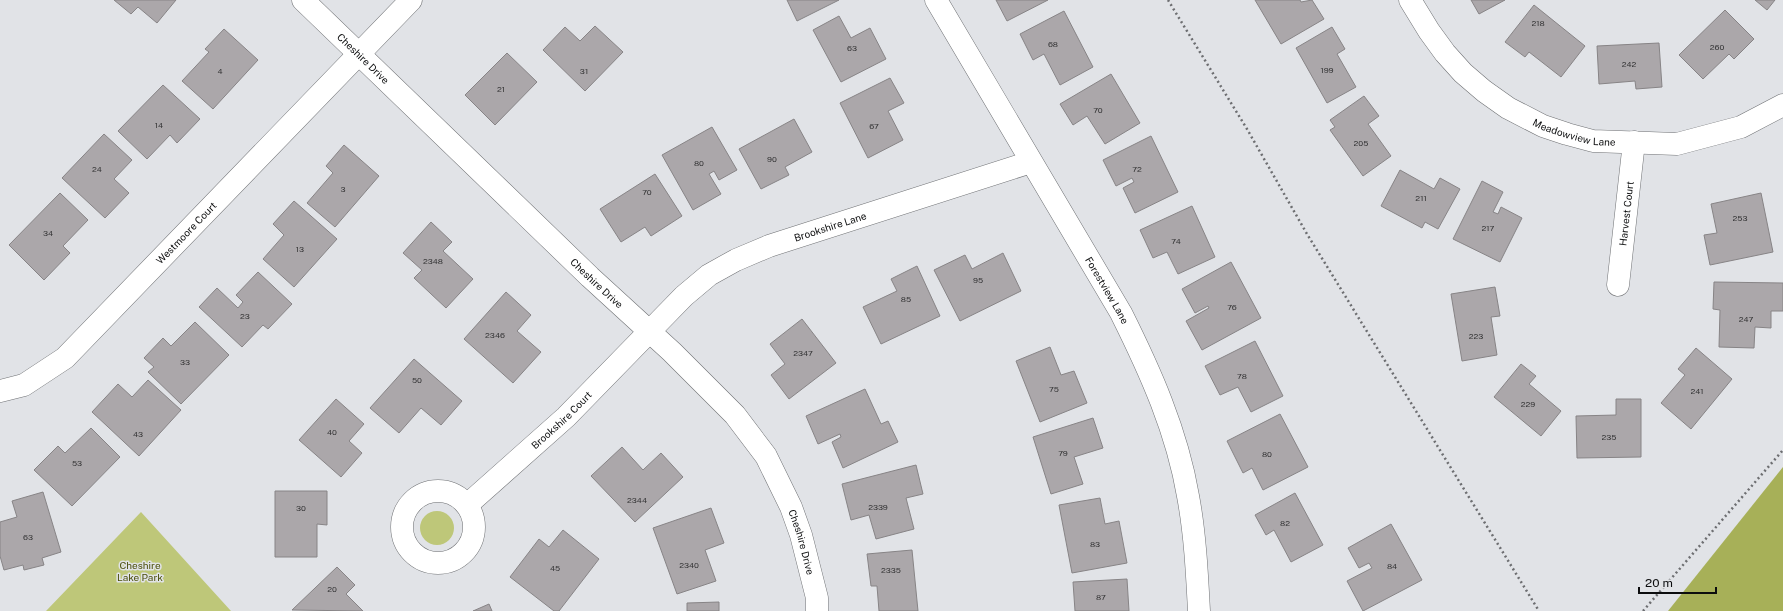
<svg xmlns="http://www.w3.org/2000/svg" width="1783" height="611" font-family="'Public Sans',sans-serif">
	<style>
		.green { fill: #bec779 }
		.forest { fill: #a7b058 }
		.building { fill: #aba7aa; stroke: #878486 }
		.lines { fill: none; stroke-linecap: round; stroke-linejoin: round }
		.minor-casing { stroke: #6f7174; stroke-width: 23 }
		.path { stroke: #6d6e71; stroke-width: 2.5; stroke-dasharray: 2 3; stroke-linecap: butt }
		.minor { stroke: #fff; stroke-width: 22 }
		.labels { text-anchor: middle; stroke-width: 3; stroke-linejoin: round; paint-order: stroke }
		.number-label { font-size: 8px; fill: #343435 }
		.street-label { font-size: 10px; fill: #0c0d0e; stroke: #e1e3e7 }
		.park-label { font-size: 10px; fill: #4a4e0a; stroke: #e1e3e7 }
	</style>
	<rect width="100%" height="100%" fill="#e1e3e7"/>
	<!-- green -->
	<path class="green" d="M420 528a17 17 0 1 1 34 0a17 17 0 1 1-34 0Z
		M 141,512 L 231,611 L 46,611 Z"/>
	<!-- forest -->
	<path class="forest" d="M 1783,467 L 1783,611 L 1668,611 Z"/>
	<!-- building -->
	<path class="building" d="M 114,0 L 176,0 L 157,23 L 138,7 L 131,14 Z
		M 787,0 L 839,0 L 797,21 Z
		M 996,0 L 1048,0 L 1007,21 Z
		M 1255,0 L 1300,0 L 1301,2 L 1312,0 L 1324,19 L 1281,44 Z
		M 1471,0 L 1505,0 L 1479,14 Z
		M 1755,0 L 1775,0 L 1767,10 Z
		M 1534,5 L 1585,46 L 1561,77 L 1529,52 L 1525,57 L 1505,42 Z
		M 1725,10 L 1754,39 L 1734,59 L 1729,54 L 1703,79 L 1679,55 Z
		M 1064,11 L 1093,67 L 1060,85 L 1044,54 L 1033,60 L 1020,34 Z
		M 839,16 L 851,38 L 870,28 L 886,59 L 841,82 L 813,30 Z
		M 595,26 L 623,52 L 585,91 L 543,50 L 565,27 L 580,41 Z
		M 1332,27 L 1345,49 L 1337,54 L 1356,87 L 1327,103 L 1296,48 Z
		M 224,29 L 258,60 L 213,109 L 182,81 L 209,52 L 205,49 Z
		M 1659,43 L 1662,87 L 1636,89 L 1635,81 L 1599,84 L 1597,46 Z
		M 507,53 L 537,82 L 495,125 L 465,95 Z
		M 1111,74 L 1140,123 L 1105,144 L 1087,116 L 1073,125 L 1060,104 Z
		M 890,78 L 904,103 L 888,111 L 903,140 L 868,158 L 840,103 Z
		M 163,85 L 200,119 L 177,143 L 170,135 L 147,159 L 118,131 Z
		M 1364,96 L 1379,116 L 1368,124 L 1391,156 L 1363,176 L 1330,130 L 1335,127 L 1330,120 Z
		M 794,119 L 812,152 L 785,167 L 789,175 L 761,189 L 739,149 Z
		M 712,127 L 737,170 L 719,180 L 714,171 L 709,174 L 721,194 L 693,210 L 662,155 Z
		M 104,134 L 132,160 L 114,179 L 129,193 L 105,218 L 62,178 Z
		M 1151,136 L 1178,192 L 1135,213 L 1123,188 L 1134,182 L 1132,178 L 1116,186 L 1103,160 Z
		M 344,145 L 379,176 L 335,227 L 307,203 L 333,173 L 326,166 Z
		M 1400,170 L 1434,189 L 1440,178 L 1460,189 L 1438,229 L 1425,222 L 1422,228 L 1381,206 Z
		M 655,174 L 682,216 L 651,236 L 645,227 L 621,242 L 600,209 Z
		M 1482,181 L 1503,192 L 1493,212 L 1498,214 L 1501,207 L 1522,218 L 1500,262 L 1453,239 Z
		M 60,193 L 88,220 L 63,246 L 70,253 L 44,280 L 9,245 Z
		M 1761,193 L 1773,252 L 1710,265 L 1704,235 L 1717,233 L 1711,204 Z
		M 294,201 L 337,239 L 294,287 L 263,259 L 284,235 L 273,224 Z
		M 1192,206 L 1215,257 L 1178,274 L 1167,252 L 1153,258 L 1140,230 Z
		M 431,222 L 452,242 L 443,251 L 473,279 L 446,308 L 414,278 L 422,270 L 403,253 Z
		M 1003,253 L 1021,291 L 960,321 L 934,270 L 965,255 L 972,269 Z
		M 1231,262 L 1261,318 L 1202,350 L 1186,321 L 1209,308 L 1208,306 L 1195,313 L 1182,289 Z
		M 917,266 L 940,316 L 881,344 L 863,307 L 897,291 L 891,279 Z
		M 258,272 L 292,304 L 268,329 L 263,325 L 242,347 L 199,307 L 217,288 L 238,308 L 243,302 L 236,295 Z
		M 1714,282 L 1783,283 L 1783,311 L 1771,311 L 1771,328 L 1755,327 L 1754,348 L 1719,347 L 1720,310 L 1713,309 Z
		M 1495,287 L 1500,316 L 1491,317 L 1497,355 L 1462,361 L 1451,294 Z
		M 506,292 L 531,315 L 517,331 L 541,352 L 513,383 L 464,339 Z
		M 802,319 L 836,363 L 789,399 L 771,375 L 785,364 L 770,344 Z
		M 195,322 L 229,355 L 181,404 L 148,372 L 154,367 L 144,358 L 163,338 L 171,346 Z
		M 1255,341 L 1283,396 L 1251,412 L 1238,387 L 1220,395 L 1205,366 Z
		M 1050,347 L 1061,375 L 1074,371 L 1087,403 L 1040,422 L 1016,361 Z
		M 1696,348 L 1732,379 L 1691,429 L 1661,403 L 1685,375 L 1678,369 Z
		M 414,359 L 462,401 L 441,425 L 421,408 L 399,433 L 370,408 Z
		M 1521,364 L 1536,376 L 1529,384 L 1561,411 L 1541,436 L 1494,397 Z
		M 148,380 L 181,410 L 139,456 L 92,412 L 118,384 L 132,397 Z
		M 865,389 L 881,424 L 888,421 L 898,442 L 843,468 L 832,442 L 841,437 L 840,434 L 818,444 L 806,416 Z
		M 336,399 L 364,424 L 349,441 L 362,453 L 341,477 L 299,440 Z
		M 1616,399 L 1641,399 L 1641,457 L 1577,458 L 1576,416 L 1616,415 Z
		M 1280,414 L 1308,467 L 1263,490 L 1252,468 L 1243,473 L 1227,441 Z
		M 1093,418 L 1103,448 L 1074,457 L 1083,484 L 1051,494 L 1033,437 Z
		M 91,428 L 120,457 L 72,506 L 34,470 L 58,446 L 65,453 Z
		M 622,447 L 643,470 L 661,453 L 683,477 L 635,522 L 591,476 Z
		M 916,465 L 923,494 L 906,498 L 914,529 L 876,539 L 869,515 L 851,520 L 842,484 Z
		M 275,491 L 327,491 L 327,525 L 317,524 L 317,557 L 275,557 Z
		M 43,492 L 61,552 L 42,558 L 44,565 L 24,570 L 23,565 L 4,570 L 0,556 L 0,522 L 17,517 L 12,501 Z
		M 1295,493 L 1323,545 L 1291,562 L 1274,530 L 1266,535 L 1255,515 Z
		M 1100,498 L 1105,524 L 1119,521 L 1127,563 L 1072,573 L 1059,505 Z
		M 711,508 L 724,543 L 705,550 L 716,581 L 677,594 L 653,528 Z
		M 1391,524 L 1422,580 L 1363,611 L 1347,581 L 1372,568 L 1369,563 L 1359,568 L 1348,548 Z
		M 563,530 L 599,559 L 559,611 L 554,611 L 510,577 L 539,539 L 549,547 Z
		M 912,550 L 918,611 L 879,611 L 877,586 L 871,586 L 867,554 Z
		M 337,567 L 355,585 L 346,594 L 363,611 L 292,610 Z
		M 1127,579 L 1129,611 L 1075,611 L 1073,582 Z
		M 719,602 L 719,611 L 687,611 L 687,603 Z
		M 489,604 L 492,611 L 473,611 Z"/>
	<g class="lines">
		<defs>
			<g id="minor">
				<path id="s1" d="M 303,0 L 590,277 L 672,352 L 735,415 L 766,456 L 791,507 L 801,535 L 817,598 L 817,611"/>
				<path id="s2" d="M 936,0 L 1121,313 C 1150,371 1177,431 1188,496 C 1195,533 1197,573 1199,611"/>
				<path id="s3" d="M 1410,0 L 1429,31 L 1445,53 L 1463,73 L 1484,91 L 1508,108 L 1543,126 L 1567,134 L 1593,141 L 1677,144 L 1741,127 L 1783,105"/>
				<path id="s4" d="M 1618,285 L 1634,142"/>
				<path id="s5" d="M 0,391 L 24,385 L 65,358 L 411,0"/>
				<circle cx="438" cy="527" r="36"/>
				<path id="s6" d="M 467,505 L 566,417 L 684,296 L 709,275 L 736,260 L 769,246 L 1031,162"/>
			</g>
		</defs>
		<!-- minor casing -->
		<use href="#minor" class="minor-casing"/>
		<!-- path -->
		<path class="path" d="M 1168,0 L 1247,129 L 1307,234 L 1539,611
			M 1643,611 L 1783,450"/>
		<!-- minor -->
		<use href="#minor" class="minor"/>
	</g>
	<g class="labels">
		<!-- number labels -->
		<g class="number-label">
			<text x="1538" y="26">218</text>
			<text x="1053" y="47">68</text>
			<text x="1717" y="50">260</text>
			<text x="852" y="51">63</text>
			<text x="1629" y="67">242</text>
			<text x="1327" y="73">199</text>
			<text x="220" y="74">4</text>
			<text x="584" y="74">31</text>
			<text x="501" y="92">21</text>
			<text x="1098" y="113">70</text>
			<text x="159" y="128">14</text>
			<text x="874" y="129">67</text>
			<text x="1361" y="146">205</text>
			<text x="772" y="162">90</text>
			<text x="699" y="166">80</text>
			<text x="97" y="172">24</text>
			<text x="1137" y="172">72</text>
			<text x="343" y="192">3</text>
			<text x="647" y="195">70</text>
			<text x="1421" y="201">211</text>
			<text x="1740" y="221">253</text>
			<text x="1488" y="231">217</text>
			<text x="48" y="236">34</text>
			<text x="1176" y="244">74</text>
			<text x="300" y="252">13</text>
			<text x="433" y="264">2348</text>
			<text x="978" y="283">95</text>
			<text x="906" y="302">85</text>
			<text x="1232" y="310">76</text>
			<text x="245" y="319">23</text>
			<text x="1746" y="322">247</text>
			<text x="495" y="338">2346</text>
			<text x="1476" y="339">223</text>
			<text x="803" y="356">2347</text>
			<text x="185" y="365">33</text>
			<text x="1242" y="379">78</text>
			<text x="417" y="383">50</text>
			<text x="1054" y="392">75</text>
			<text x="1697" y="394">241</text>
			<text x="1528" y="407">229</text>
			<text x="332" y="435">40</text>
			<text x="138" y="437">43</text>
			<text x="1609" y="440">235</text>
			<text x="1063" y="456">79</text>
			<text x="1267" y="457">80</text>
			<text x="77" y="466">53</text>
			<text x="637" y="503">2344</text>
			<text x="878" y="510">2339</text>
			<text x="301" y="511">30</text>
			<text x="1285" y="526">82</text>
			<text x="28" y="540">63</text>
			<text x="1095" y="547">83</text>
			<text x="689" y="568">2340</text>
			<text x="1392" y="569">84</text>
			<text x="555" y="571">45</text>
			<text x="891" y="573">2335</text>
			<text x="332" y="592">20</text>
			<text x="1101" y="600">87</text>
		</g>
		<!-- street labels -->
		<g class="street-label">
			<text dy="4" stroke="none"><textPath href="#s1" startOffset="84">Cheshire Drive</textPath></text>
			<text dy="4" stroke="none"><textPath href="#s3" startOffset="219">Meadowview Lane</textPath></text>
			<text dy="4" stroke="none"><textPath href="#s4" startOffset="72">Harvest Court</textPath></text>
			<text dy="4" stroke="none"><textPath href="#s6" startOffset="465">Brookshire Lane</textPath></text>
			<text dy="4" stroke="none"><textPath href="#s5" startOffset="248">Westmoore Court</textPath></text>
			<text dy="4" stroke="none"><textPath href="#s1" startOffset="408">Cheshire Drive</textPath></text>
			<text dy="4" stroke="none"><textPath href="#s2" startOffset="337">Forestview Lane</textPath></text>
			<text dy="4" stroke="none"><textPath href="#s6" startOffset="127">Brookshire Court</textPath></text>
			<text dy="4" stroke="none"><textPath href="#s1" startOffset="744">Cheshire Drive</textPath></text>
		</g>
		<!-- park labels -->
		<g class="park-label">
			<text x="140" y="569">Cheshire<tspan x="140" dy="12">Lake Park</tspan></text>
		</g>
	</g>
	<!-- scale -->
	<path d="M1639 587v6h77v-6" fill="none" stroke="#0c0d0e" stroke-width="2"/>
	<text x="1645" y="587" font-size="12" fill="#0c0d0e" stroke="#e1e3e7" stroke-width="3" paint-order="stroke">20 m</text>
</svg>
